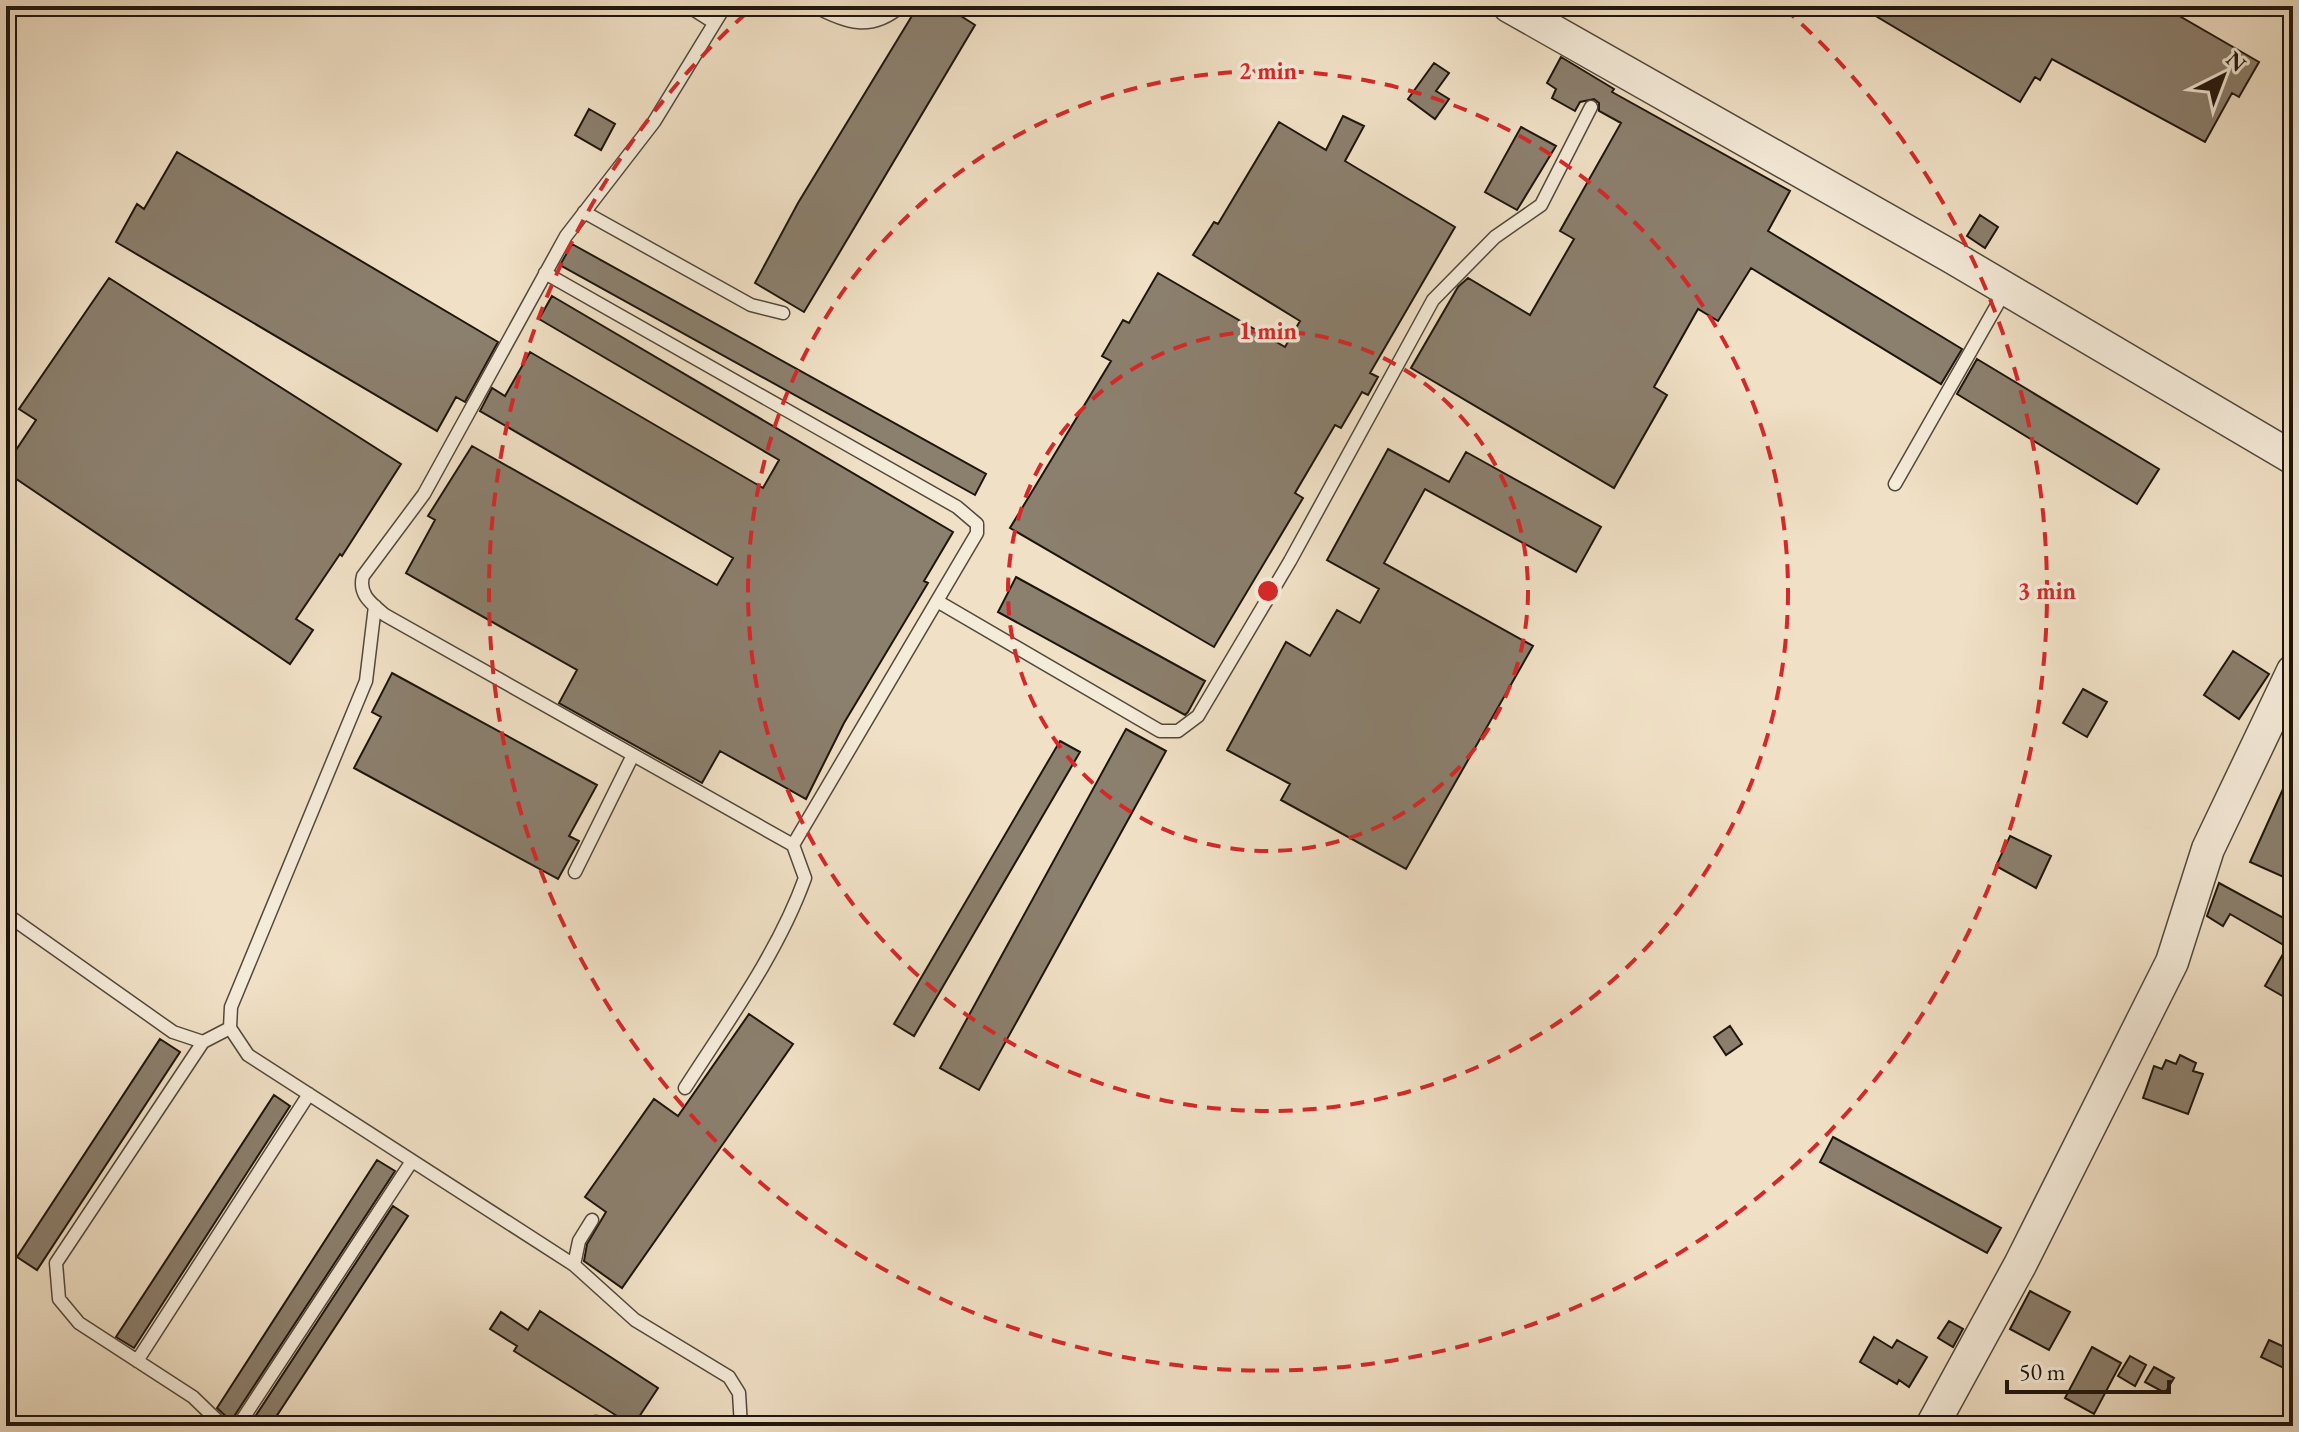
<svg xmlns="http://www.w3.org/2000/svg" width="2299" height="1432" font-family="'EB Garamond',serif">
	<style>
		.building { fill: #8b7f6d; stroke: #1e150e; stroke-width: 2 }
		.lines { fill: none; stroke-linecap: round; stroke-linejoin: round }
		.service-casing { stroke: #52483c; stroke-width: 15 }
		.tertiary-casing { stroke: #52483c; stroke-width: 35 }
		.service { stroke: #f5ebd9; stroke-width: 12 }
		.tertiary { stroke: #f5ebd9; stroke-width: 32 }
		.ring { fill: none; stroke: #d62828; stroke-width: 4; stroke-dasharray: 14 10 }
		.centre { fill: #d62828; stroke: #f5ebd9; stroke-width: 4 }
		.ring-label { font-size: 24px; text-anchor: middle; font-weight: bold; fill: #d62828; stroke: #f5ebd9; stroke-width: 7; stroke-linejoin: round; paint-order: stroke }
	</style>
	<rect width="100%" height="100%" fill="#f0e0c5"/>
	<filter id="stains"><feTurbulence type="fractalNoise" baseFrequency=".0025" numOctaves="4"/><feColorMatrix values="0 0 0 0 .2 0 0 0 0 .09 0 0 0 0 .02 0 0 0 .5 -.17"/></filter>
	<radialGradient id="worn" r=".72"><stop offset=".6" stop-color="#630" stop-opacity="0"/><stop offset="1" stop-color="#630" stop-opacity=".3"/></radialGradient>
	<!-- building -->
	<path class="building" d="M 918,6 L 945,6 L 975,25 L 804,312 L 755,283 L 798,203 Z
		M 1859,6 L 2162,6 L 2259,62 L 2239,97 L 2232,93 L 2205,142 L 2052,59 L 2040,80 L 2035,77 L 2020,102 Z
		M 1561,57 L 1614,89 L 1612,92 L 1790,191 L 1768,231 L 1962,349 L 1941,384 L 1751,268 L 1718,321 L 1698,309 L 1654,387 L 1667,395 L 1614,488 L 1411,368 L 1458,287 L 1468,278 L 1530,315 L 1574,239 L 1560,231 L 1621,123 L 1599,111 L 1599,103 L 1594,99 L 1580,102 L 1575,111 L 1552,98 L 1556,89 L 1547,83 Z
		M 1434,63 L 1449,73 L 1436,91 L 1449,99 L 1435,119 L 1408,99 Z
		M 589,109 L 615,124 L 601,150 L 575,135 Z
		M 1343,116 L 1364,126 L 1345,161 L 1455,227 L 1370,373 L 1378,377 L 1368,395 L 1362,392 L 1341,428 L 1335,425 L 1295,493 L 1303,498 L 1214,647 L 1010,528 L 1111,361 L 1102,356 L 1123,320 L 1129,323 L 1158,273 L 1285,347 L 1300,321 L 1193,255 L 1214,222 L 1218,224 L 1279,122 L 1326,150 Z
		M 1521,127 L 1556,146 L 1517,210 L 1485,192 Z
		M 177,152 L 498,342 L 465,402 L 456,397 L 437,431 L 116,242 L 137,204 L 144,209 Z
		M 1980,215 L 1998,227 L 1985,248 L 1967,236 Z
		M 572,244 L 986,474 L 975,495 L 560,265 Z
		M 109,278 L 401,464 L 342,556 L 340,554 L 296,619 L 313,630 L 290,664 L 6,472 L 6,465 L 36,420 L 19,409 Z
		M 552,296 L 953,532 L 924,581 L 928,583 L 844,723 L 806,799 L 720,751 L 702,783 L 559,703 L 577,670 L 406,573 L 435,520 L 428,516 L 472,446 L 717,585 L 733,558 L 480,411 L 492,388 L 505,396 L 530,352 L 763,488 L 779,460 L 539,319 Z
		M 1977,359 L 2159,469 L 2137,504 L 1957,394 Z
		M 1388,449 L 1449,482 L 1466,452 L 1601,527 L 1576,572 L 1425,489 L 1384,563 L 1533,646 L 1406,869 L 1281,800 L 1290,784 L 1227,750 L 1286,642 L 1310,656 L 1337,610 L 1360,623 L 1379,589 L 1327,560 Z
		M 1016,577 L 1205,681 L 1188,712 L 1185,715 L 998,612 Z
		M 2233,651 L 2269,674 L 2239,719 L 2204,695 Z
		M 392,673 L 597,785 L 569,836 L 579,841 L 558,879 L 354,768 L 381,717 L 372,712 Z
		M 2083,689 L 2107,702 L 2087,737 L 2063,723 Z
		M 1126,729 L 1166,751 L 979,1090 L 940,1068 Z
		M 1060,741 L 1080,752 L 914,1036 L 894,1024 Z
		M 2293,767 L 2293,881 L 2250,862 Z
		M 2010,836 L 2051,856 L 2036,888 L 1996,866 Z
		M 2219,883 L 2293,923 L 2293,1002 L 2265,986 L 2287,947 L 2230,914 L 2223,926 L 2207,916 Z
		M 749,1014 L 793,1044 L 622,1288 L 584,1261 L 587,1244 L 606,1212 L 585,1197 L 654,1099 L 678,1116 Z
		M 1730,1026 L 1742,1044 L 1726,1055 L 1714,1037 Z
		M 160,1039 L 180,1052 L 37,1270 L 17,1257 Z
		M 2180,1055 L 2196,1063 L 2193,1071 L 2203,1074 L 2188,1114 L 2143,1098 L 2154,1066 L 2162,1069 L 2166,1060 L 2176,1064 Z
		M 274,1095 L 290,1106 L 134,1348 L 116,1337 Z
		M 1833,1137 L 2001,1228 L 1987,1253 L 1820,1162 Z
		M 377,1160 L 395,1171 L 231,1421 L 217,1408 Z
		M 393,1206 L 408,1216 L 270,1426 L 249,1426 Z
		M 2030,1291 L 2070,1312 L 2049,1350 L 2010,1329 Z
		M 540,1311 L 658,1388 L 633,1426 L 514,1351 L 517,1346 L 490,1329 L 501,1312 L 528,1330 Z
		M 1949,1321 L 1963,1329 L 1953,1347 L 1938,1338 Z
		M 1874,1337 L 1892,1348 L 1897,1340 L 1927,1357 L 1909,1387 L 1899,1380 L 1897,1384 L 1860,1362 Z
		M 2269,1340 L 2293,1351 L 2288,1370 L 2261,1357 Z
		M 2092,1347 L 2121,1363 L 2094,1414 L 2065,1398 Z
		M 2130,1356 L 2146,1365 L 2135,1386 L 2118,1376 Z
		M 2154,1367 L 2174,1378 L 2165,1393 L 2145,1382 Z"/>
	<g class="lines">
		<defs>
			<path id="service" d="M 688,6 L 713,22
				M 814,6 C 846,23 871,32 901,6
				M 584,212 L 751,305 L 783,313
				M 545,273 L 957,507 L 977,524 L 977,533 L 793,845
				M 1895,484 L 2005,291
				M 937,601 L 1160,731 L 1178,731 L 1198,716 L 1290,561 L 1433,300 L 1495,237 L 1541,205 L 1591,107
				M 375,606 L 366,681 L 231,1007 L 230,1028 L 248,1055 L 574,1265
				M 575,872 L 633,755
				M 6,914 L 173,1032 L 203,1042
				M 685,1088 C 728,1021 778,953 805,878 L 793,845 L 385,615 C 372,604 358,595 363,576 L 424,494 L 566,236 L 654,122 L 725,6
				M 592,1220 L 579,1241 L 574,1265 L 635,1320 L 729,1377 L 739,1393 L 741,1426
				M 137,1361 L 309,1094
				M 223,1426 L 193,1397 L 79,1323 L 59,1299 L 56,1263 L 203,1042 L 230,1028
				M 238,1426 L 412,1161
				M 581,1426 L 596,1422"/>
			<path id="tertiary" d="M 1509,6 L 1952,257 L 2293,458
				M 1932,1426 L 2020,1265 L 2172,962 L 2208,849 L 2293,671"/>
		</defs>
		<!-- service casing -->
		<use href="#service" class="service-casing"/>
		<!-- tertiary casing -->
		<use href="#tertiary" class="tertiary-casing"/>
		<!-- service -->
		<use href="#service" class="service"/>
		<!-- tertiary -->
		<use href="#tertiary" class="tertiary"/>
	</g>
	<!-- distance rings -->
	<g class="ring">
		<circle cx="1268" cy="591" r="260"/>
		<circle cx="1268" cy="591" r="520"/>
		<path d="M1784 8A779 779 0 1 1 752 8"/>
	</g>
	<circle cx="1268" cy="591" r="12" class="centre"/>
	<g class="ring-label">
		<text x="1268" y="79">2 min</text>
		<text x="1268" y="339">1 min</text>
		<text x="2047" y="599">3 min</text>
	</g>
	<!-- margin -->
	<rect width="2299" height="1432" fill="none" stroke="#f0e0c5" stroke-width="32"/>
	<rect x="8" y="8" width="2283" height="1416" fill="none" stroke="#1e150e" stroke-width="4"/>
	<rect x="16" y="16" width="2267" height="1400" fill="none" stroke="#1e150e" stroke-width="2"/>
	<!-- north arrow -->
	<g transform="translate(2223 76) rotate(42)" stroke="#f5ebd9" stroke-width="6" paint-order="stroke">
	<path d="M0-6L14 30L0 20L-14 30Z" fill="#1e150e"/>
	<text y="-12" font-size="22" font-weight="bold" text-anchor="middle" fill="#1e150e">N</text>
	</g>
	<!-- scale -->
	<path d="M2007 1380v12h162v-12" fill="none" stroke="#1e150e" stroke-width="4"/>
	<text x="2019" y="1380" font-size="24" fill="#1e150e" stroke="#f5ebd9" stroke-width="6" paint-order="stroke">50 m</text>
	<rect width="100%" height="100%" filter="url(#stains)"/>
	<rect width="100%" height="100%" fill="url(#worn)"/>
</svg>
